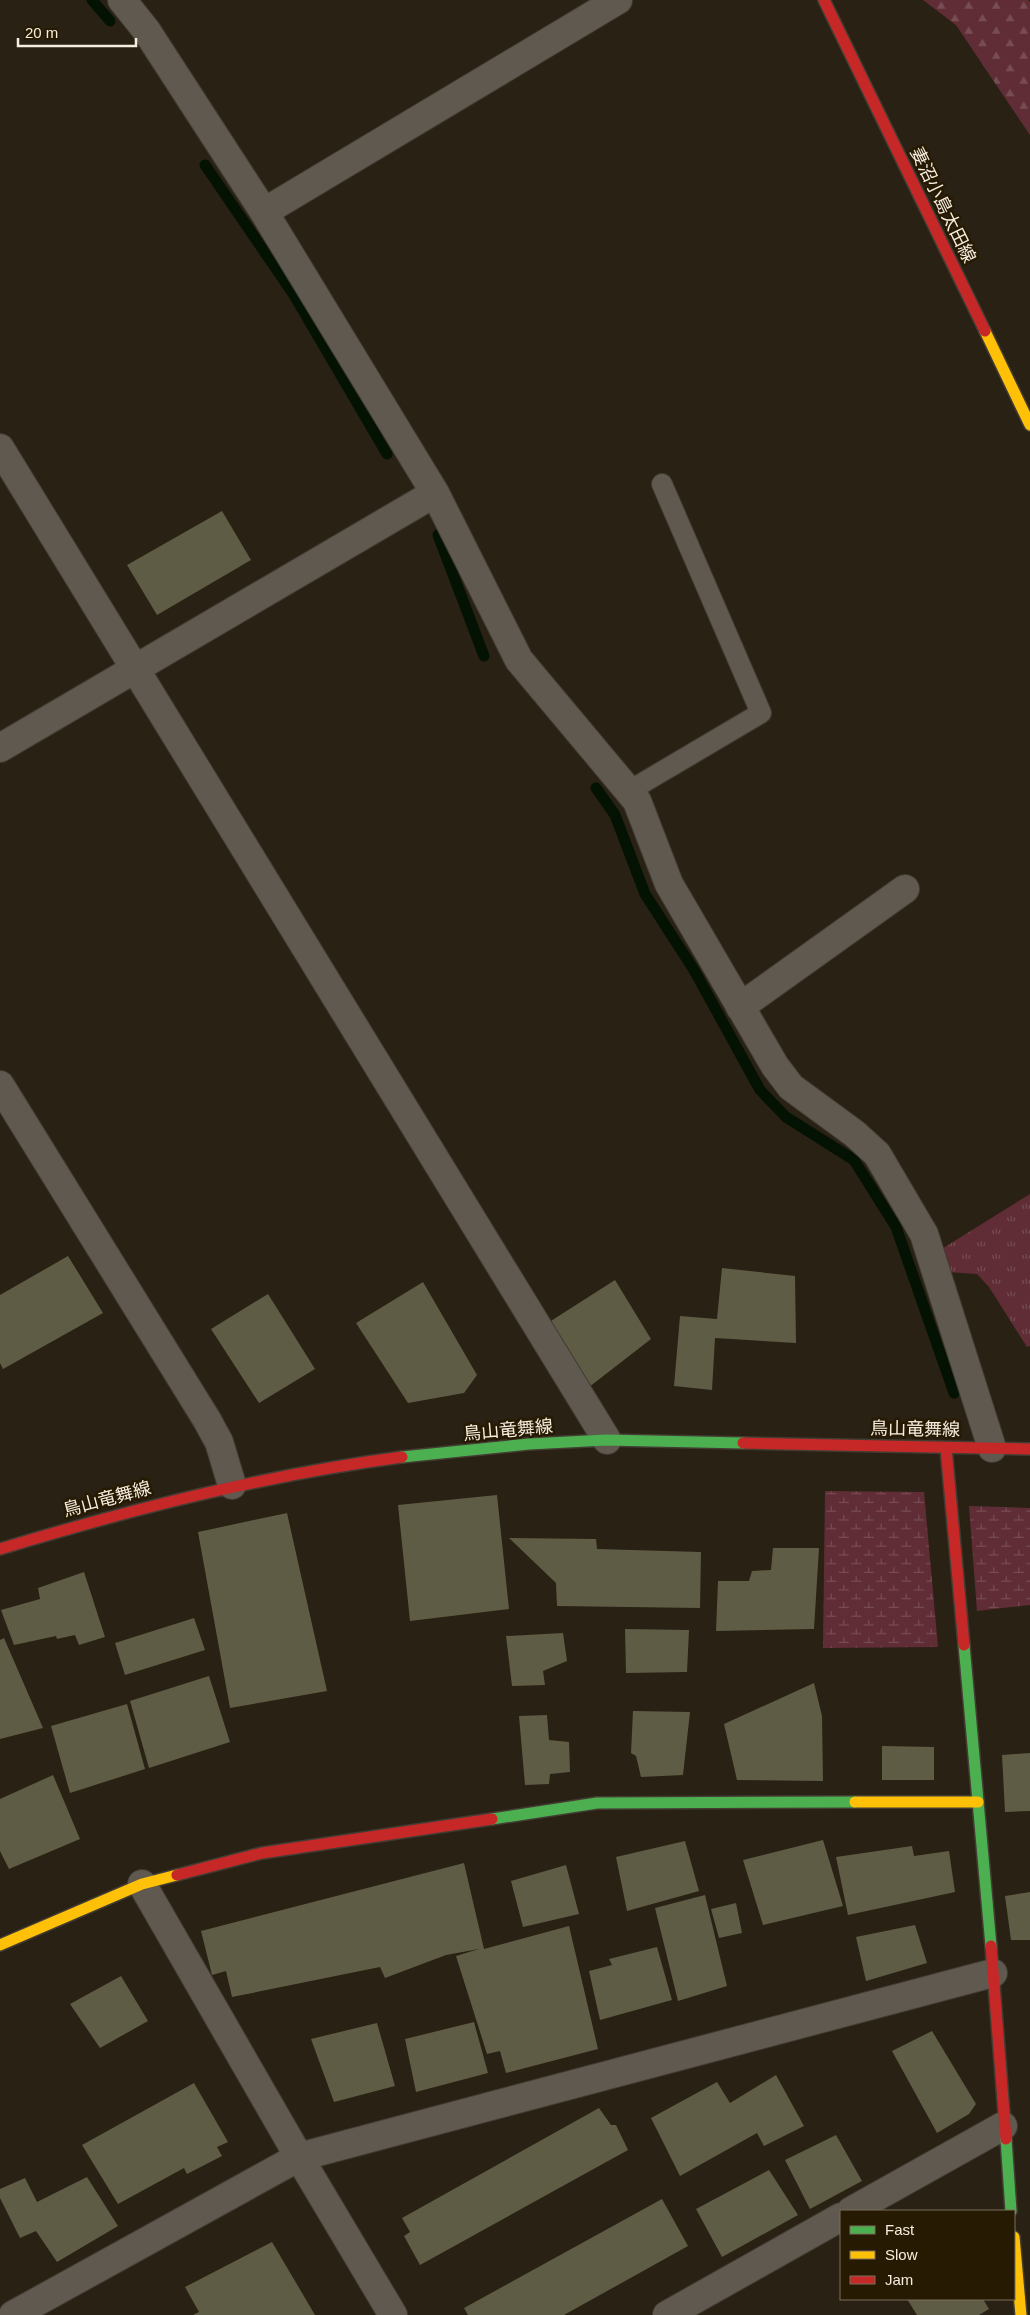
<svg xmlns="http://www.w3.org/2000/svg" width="1030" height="2315" font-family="Helvetica,'Noto Sans JP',sans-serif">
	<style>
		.grass { fill: url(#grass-tufts) }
		.forest { fill: url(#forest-firs) }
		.wetland { fill: url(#wetland-marsh) }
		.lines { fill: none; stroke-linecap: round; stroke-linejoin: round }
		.stream { stroke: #041204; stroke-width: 11 }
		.building { fill: #5f5c45 }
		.lane-casing { stroke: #433c33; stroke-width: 22 }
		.street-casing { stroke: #433c33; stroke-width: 30 }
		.fast-casing { stroke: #433c33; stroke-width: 14 }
		.slow-casing { stroke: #433c33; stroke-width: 14 }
		.jam-casing { stroke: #433c33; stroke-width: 14 }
		.lane { stroke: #5f594f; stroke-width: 20 }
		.street { stroke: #5f594f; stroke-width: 28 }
		.fast { stroke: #4caf50; stroke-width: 11 }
		.slow { stroke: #ffc107; stroke-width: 11 }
		.jam { stroke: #c62828; stroke-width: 11 }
		.labels { text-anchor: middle; stroke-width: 5; stroke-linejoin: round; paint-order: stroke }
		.street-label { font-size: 18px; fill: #f6eddf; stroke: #271a03 }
	</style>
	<defs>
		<pattern id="grass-tufts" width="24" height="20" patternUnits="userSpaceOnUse" patternTransform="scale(1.25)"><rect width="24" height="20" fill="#602d36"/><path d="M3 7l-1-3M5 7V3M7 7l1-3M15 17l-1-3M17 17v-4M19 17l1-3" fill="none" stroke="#774c53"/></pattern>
		<pattern id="forest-firs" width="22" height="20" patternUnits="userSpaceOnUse" patternTransform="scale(1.25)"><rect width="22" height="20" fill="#602d36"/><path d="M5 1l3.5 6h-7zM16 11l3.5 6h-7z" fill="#774c53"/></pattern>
		<pattern id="wetland-marsh" width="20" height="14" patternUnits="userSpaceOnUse" patternTransform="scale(1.25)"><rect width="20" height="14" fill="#602d36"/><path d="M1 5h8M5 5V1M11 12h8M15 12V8" fill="none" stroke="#774c53"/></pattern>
	</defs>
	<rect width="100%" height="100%" fill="#292113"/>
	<!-- grass -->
	<path class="grass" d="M 1030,1194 L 1030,1346 L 1027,1347 L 989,1287 L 977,1274 L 947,1272 L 940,1250 Z"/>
	<!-- forest -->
	<path class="forest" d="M 923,0 L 1028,0 L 1030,2 L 1030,135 L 956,25 Z"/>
	<!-- wetland -->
	<path class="wetland" d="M 825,1491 L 924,1492 L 938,1647 L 823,1648 Z
		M 969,1506 L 1030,1508 L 1030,1605 L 977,1611 Z"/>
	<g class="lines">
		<!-- stream -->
		<path class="stream" d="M 92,0 L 110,21
			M 205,165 L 294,295 L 387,454
			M 438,535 L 484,656
			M 596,788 L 615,815 L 645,894 L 694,970 L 760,1090 L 786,1117 L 854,1160 L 896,1227 L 954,1393"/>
	</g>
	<!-- building -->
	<path class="building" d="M 222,511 L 251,560 L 157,615 L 127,565 Z
		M 68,1256 L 103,1313 L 3,1369 L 0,1363 L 0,1295 Z
		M 722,1268 L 795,1276 L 796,1343 L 715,1338 L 712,1390 L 674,1386 L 680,1316 L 717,1319 Z
		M 615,1280 L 651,1339 L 584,1391 L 543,1326 Z
		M 423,1282 L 477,1375 L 464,1393 L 408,1403 L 356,1323 Z
		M 268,1294 L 315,1369 L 259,1403 L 211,1329 Z
		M 497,1495 L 509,1609 L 410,1621 L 398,1505 Z
		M 287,1513 L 327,1691 L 230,1708 L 198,1532 Z
		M 509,1538 L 596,1539 L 597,1549 L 701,1552 L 700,1608 L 557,1606 L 556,1583 Z
		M 773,1548 L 819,1548 L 814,1629 L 716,1631 L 718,1581 L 749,1581 L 752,1571 L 771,1570 Z
		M 84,1572 L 105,1637 L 79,1645 L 75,1635 L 57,1639 L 56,1636 L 14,1645 L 1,1610 L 40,1599 L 38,1588 Z
		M 194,1618 L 205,1650 L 125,1675 L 115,1643 Z
		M 625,1629 L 689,1630 L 687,1672 L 626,1673 Z
		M 563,1633 L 567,1661 L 543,1671 L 545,1685 L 512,1686 L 506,1636 Z
		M 4,1638 L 43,1728 L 0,1739 L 0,1640 Z
		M 209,1676 L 230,1742 L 149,1768 L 130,1701 Z
		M 814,1683 L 822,1716 L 823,1781 L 737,1780 L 724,1724 Z
		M 127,1704 L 145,1769 L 70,1793 L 51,1726 Z
		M 633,1711 L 690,1712 L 683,1775 L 641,1777 L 636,1756 L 631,1753 Z
		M 547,1715 L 549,1740 L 569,1742 L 570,1772 L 550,1774 L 549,1784 L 525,1785 L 519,1716 Z
		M 882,1746 L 934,1747 L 934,1780 L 882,1780 Z
		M 1030,1753 L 1030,1811 L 1005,1812 L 1002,1755 Z
		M 53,1775 L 80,1839 L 9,1869 L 0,1851 L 0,1799 Z
		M 823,1840 L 843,1906 L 763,1925 L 743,1860 Z
		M 685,1841 L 699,1891 L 627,1911 L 616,1857 Z
		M 912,1846 L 914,1856 L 949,1851 L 955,1892 L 848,1915 L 836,1857 Z
		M 464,1863 L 484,1949 L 569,1926 L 598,2049 L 506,2073 L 500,2051 L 487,2054 L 456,1956 L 479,1949 L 446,1955 L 385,1978 L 380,1967 L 232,1997 L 226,1971 L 212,1975 L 201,1931 Z
		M 566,1865 L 579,1914 L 523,1927 L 511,1881 Z
		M 1030,1892 L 1030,1940 L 1011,1940 L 1005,1896 Z
		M 705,1895 L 727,1986 L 678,2001 L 655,1908 Z
		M 736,1903 L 742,1933 L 719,1938 L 711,1909 Z
		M 915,1925 L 927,1963 L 866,1981 L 856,1937 Z
		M 657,1947 L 672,2000 L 600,2020 L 589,1971 L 612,1965 L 609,1959 Z
		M 121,1976 L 148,2021 L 100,2048 L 70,2004 Z
		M 474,2022 L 488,2073 L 416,2092 L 405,2039 Z
		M 377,2023 L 395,2086 L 334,2102 L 311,2039 Z
		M 932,2031 L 976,2104 L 969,2114 L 937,2133 L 892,2051 Z
		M 776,2075 L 804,2126 L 764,2146 L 757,2133 L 680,2176 L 651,2118 L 717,2082 L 730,2103 Z
		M 194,2083 L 228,2142 L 217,2147 L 222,2156 L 187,2174 L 184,2168 L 118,2204 L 82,2145 Z
		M 599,2108 L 611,2125 L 616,2125 L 628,2150 L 420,2265 L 404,2236 L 410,2232 L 402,2218 Z
		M 836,2135 L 862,2181 L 810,2209 L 785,2160 Z
		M 769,2170 L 798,2215 L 722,2257 L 696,2209 Z
		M 87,2177 L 118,2226 L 57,2262 L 36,2231 L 20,2238 L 0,2198 L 0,2189 L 25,2178 L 37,2202 Z
		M 662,2199 L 688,2246 L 564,2315 L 468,2315 L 464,2308 Z
		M 272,2242 L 315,2315 L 193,2315 L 199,2312 L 185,2287 Z
		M 907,2299 L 983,2299 L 989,2309 L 979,2315 L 917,2315 Z"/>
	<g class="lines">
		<defs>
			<path id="lane" d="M 629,791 L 761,713 L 662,484"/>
			<path id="street" d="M 122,0 L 146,30 L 264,212 L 435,493 L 519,660 L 637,801 L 669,884 L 775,1066 L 791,1087 L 855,1134 L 877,1154 L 924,1234 L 992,1448
				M 264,212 L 618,0
				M 0,448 L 607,1440
				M 0,748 L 435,493
				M 740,1007 L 905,889
				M 0,1085 L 207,1420 L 219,1442 L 232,1485
				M 142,1884 L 299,2157 L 393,2315
				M 851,2211 L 1003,2126
				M 13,2315 L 299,2157 L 993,1973
				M 667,2315 L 841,2217"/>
			<path id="fast" d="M 402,1457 L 529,1444 L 606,1440 L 743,1443
				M 964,1645 L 991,1946
				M 492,1819 L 597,1803 L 855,1802
				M 1006,2139 L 1011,2211"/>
			<path id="slow" d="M 985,331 L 1030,425
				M 855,1802 L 978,1802
				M 0,1945 L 142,1884 L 177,1875
				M 1014,2237 L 1021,2315"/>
			<path id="jam" d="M 824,0 L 985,331
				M 743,1443 L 1030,1449
				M 946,1448 L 964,1645
				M 0,1549 C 132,1509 265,1475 402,1457
				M 177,1875 L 262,1853 L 492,1819
				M 991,1946 L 1006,2139"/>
		</defs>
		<!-- lane casing -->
		<use href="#lane" class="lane-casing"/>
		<!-- street casing -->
		<use href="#street" class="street-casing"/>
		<!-- fast casing -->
		<use href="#fast" class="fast-casing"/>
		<!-- slow casing -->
		<use href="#slow" class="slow-casing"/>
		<!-- jam casing -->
		<use href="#jam" class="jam-casing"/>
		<!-- lane -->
		<use href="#lane" class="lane"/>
		<!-- street -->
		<use href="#street" class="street"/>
		<!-- fast -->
		<use href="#fast" class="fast"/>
		<!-- slow -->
		<use href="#slow" class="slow"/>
		<!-- jam -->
		<use href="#jam" class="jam"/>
	</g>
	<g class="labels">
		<!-- street labels -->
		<g class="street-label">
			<text transform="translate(943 205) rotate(64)" y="6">妻沼小島太田線</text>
			<text transform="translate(915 1429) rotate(1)" y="6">鳥山竜舞線</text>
			<text transform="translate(508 1430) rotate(-5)" y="6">鳥山竜舞線</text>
			<text transform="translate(107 1499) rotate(-15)" y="6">鳥山竜舞線</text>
		</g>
	</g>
	<!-- legend -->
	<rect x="840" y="2210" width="175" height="90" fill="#271a03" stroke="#7a6e5b"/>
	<rect x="850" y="2226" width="25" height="8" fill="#4caf50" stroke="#7a6e5b"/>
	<text x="885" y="2235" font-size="15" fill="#f6eddf">Fast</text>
	<rect x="850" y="2251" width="25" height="8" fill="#ffc107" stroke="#7a6e5b"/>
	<text x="885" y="2260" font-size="15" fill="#f6eddf">Slow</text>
	<rect x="850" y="2276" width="25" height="8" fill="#c62828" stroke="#7a6e5b"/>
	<text x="885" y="2285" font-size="15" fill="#f6eddf">Jam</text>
	<!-- scale -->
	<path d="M18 38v8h118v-8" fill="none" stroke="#f6eddf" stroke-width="2.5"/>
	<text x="25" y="38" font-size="15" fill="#f6eddf" stroke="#271a03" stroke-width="4" paint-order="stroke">20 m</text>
</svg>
